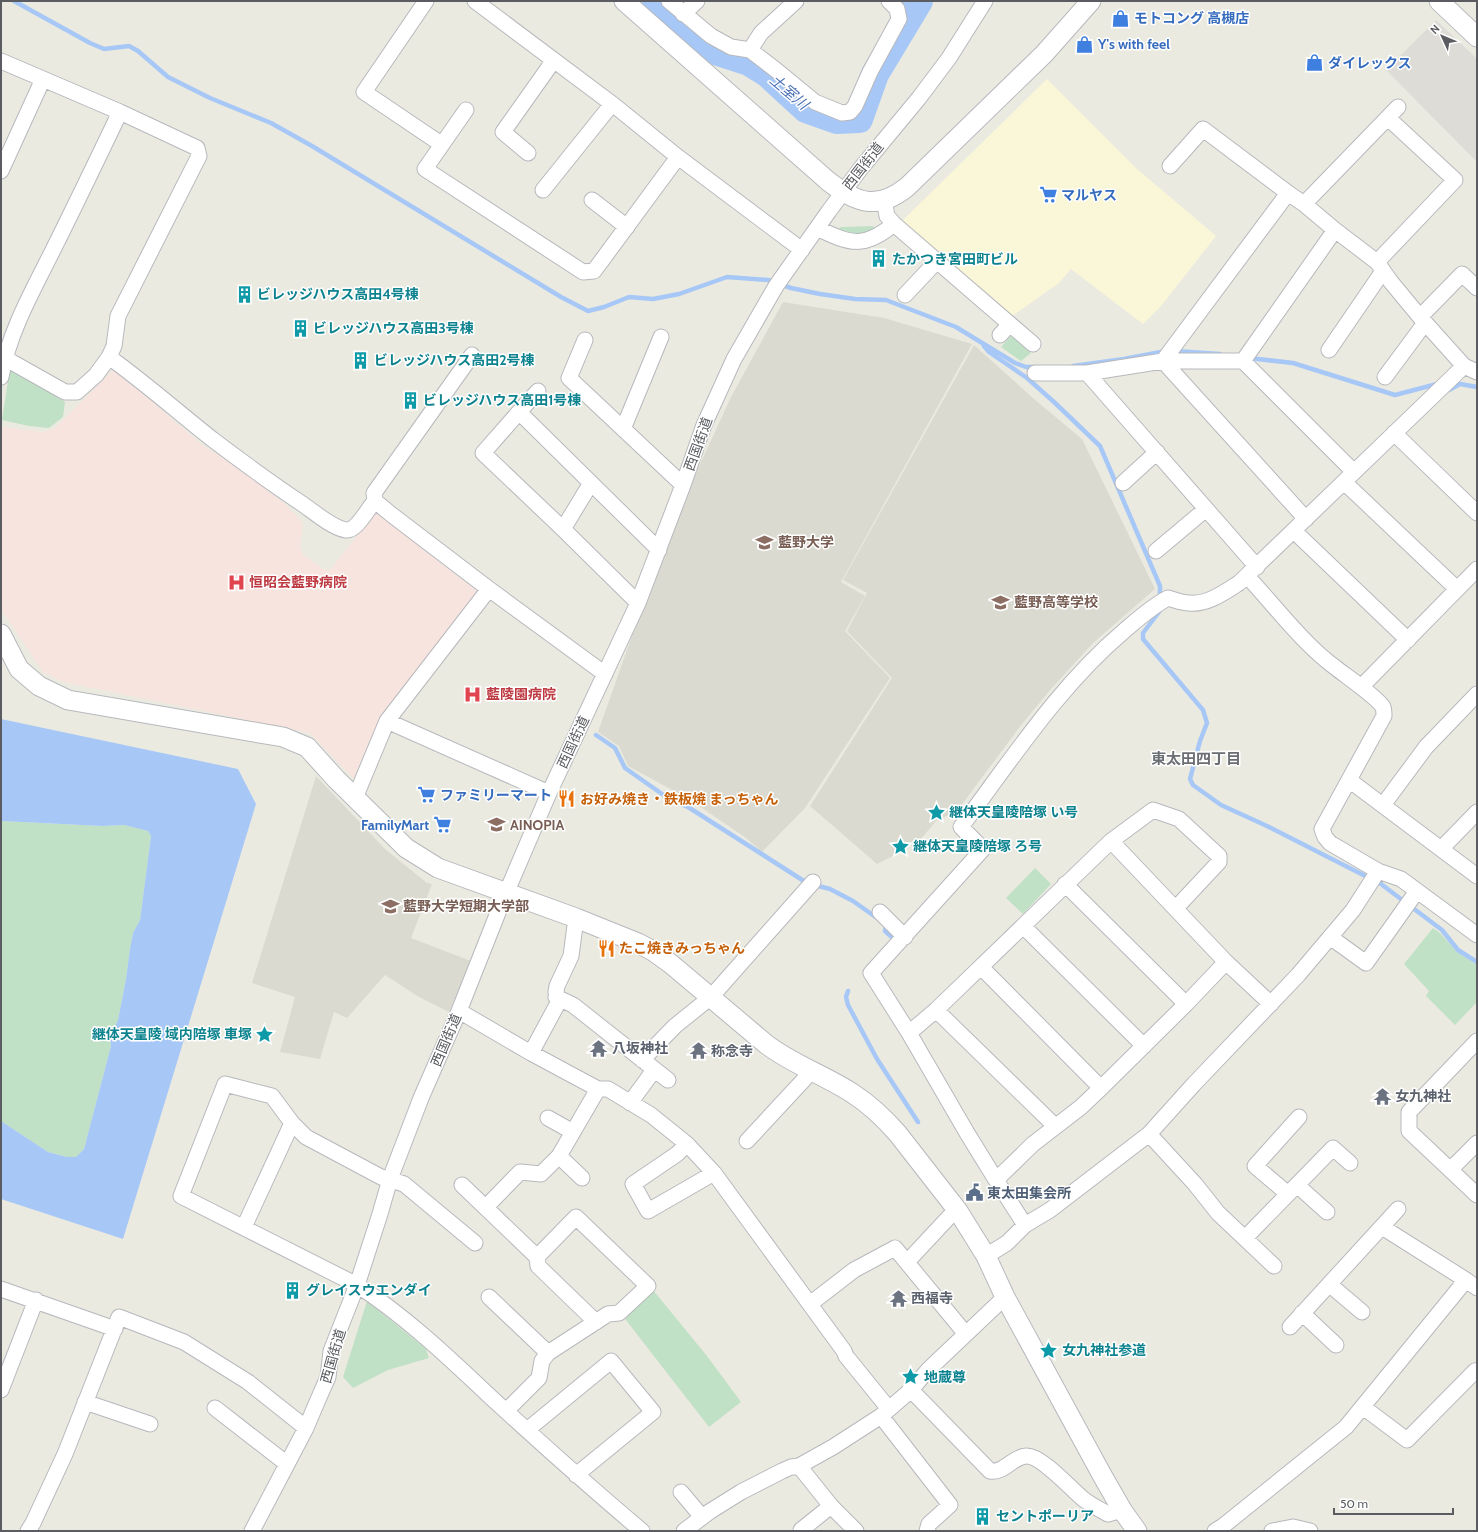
<svg xmlns="http://www.w3.org/2000/svg" width="1478" height="1532" font-family="Cabin,'Noto Sans JP',sans-serif">
	<style>
		.commercial { fill: #faf7d8 }
		.industrial { fill: #dddcd6 }
		.education { fill: #dbdad0 }
		.medical { fill: #f8e4de }
		.green { fill: #c0e1c5 }
		.water { fill: #a7c8f6 }
		.lines { fill: none; stroke-linecap: round; stroke-linejoin: round }
		.stream { stroke: #a7c8f6; stroke-width: 4.5 }
		.river { stroke: #a7c8f6; stroke-width: 28 }
		.minor-casing { stroke: #b7b8bd; stroke-width: 17 }
		.tertiary-casing { stroke: #b7b8bd; stroke-width: 21 }
		.minor { stroke: #fff; stroke-width: 15 }
		.tertiary { stroke: #fff; stroke-width: 19 }
		.labels { text-anchor: middle; stroke-width: 3; stroke-linejoin: round; paint-order: stroke }
		.shop-label { font-size: 14px; font-weight: bold; fill: #366cbe; stroke: #fff; text-anchor: start }
		.street-label { font-size: 14px; fill: #5a5c61; stroke: #fff }
		.culture-label { font-size: 14px; font-weight: bold; fill: #0d838f; stroke: #fff; text-anchor: start }
		.education-label { font-size: 14px; font-weight: bold; fill: #785e54; stroke: #fff; text-anchor: start }
		.health-label { font-size: 14px; font-weight: bold; fill: #be3a42; stroke: #fff; text-anchor: start }
		.food-label { font-size: 14px; font-weight: bold; fill: #c56008; stroke: #fff; text-anchor: start }
		.worship-label { font-size: 14px; font-weight: bold; fill: #5b616d; stroke: #fff; text-anchor: start }
		.service-label { font-size: 14px; font-weight: bold; fill: #4e5e75; stroke: #fff; text-anchor: start }
		.water-label { font-size: 15px; font-style: italic; fill: #4d71b6; stroke: #fff }
		.neighbourhood-label { font-size: 15px; font-weight: bold; fill: #6b6e73; stroke: #fff }
	</style>
	<rect width="100%" height="100%" fill="#ebeae1"/>
	<!-- commercial -->
	<path class="commercial" d="M 1047,79 L 1137,169 L 1216,236 L 1161,306 L 1143,324 L 1071,269 L 1059,283 L 1012,316 L 902,221 Z"/>
	<!-- industrial -->
	<path class="industrial" d="M 1436,20 L 1477,59 L 1477,162 L 1386,70 Z"/>
	<!-- education -->
	<path class="education" d="M 783,302 L 884,318 L 972,344 L 841,582 L 865,596 L 845,631 L 890,678 L 805,808 L 762,852 L 746,838 L 689,799 L 628,766 L 619,746 L 598,732 L 634,630 L 683,501 L 731,397 Z
		M 974,345 L 1034,399 L 1082,439 L 1155,589 L 1093,643 L 1051,689 L 1022,724 L 960,807 L 955,812 L 936,821 L 921,839 L 912,842 L 901,852 L 877,864 L 810,806 L 892,678 L 847,631 L 867,593 L 843,580 Z
		M 316,776 L 385,849 L 427,883 L 432,884 L 411,938 L 471,961 L 449,1012 L 419,997 L 385,975 L 347,1018 L 334,1012 L 320,1059 L 280,1052 L 295,997 L 252,983 Z"/>
	<!-- medical -->
	<path class="medical" d="M 114,369 L 202,445 L 243,471 L 286,505 L 303,523 L 300,545 L 302,554 L 328,572 L 376,513 L 477,591 L 369,741 L 354,779 L 310,733 L 68,683 L 59,680 L 43,672 L 1,609 L 1,427 L 44,432 L 55,428 Z"/>
	<!-- green -->
	<path class="green" d="M 872,226 L 875,228 C 860,236 854,235 838,229 L 841,227 Z
		M 1011,336 L 1031,353 L 1021,361 L 1001,347 Z
		M 10,368 L 65,402 L 63,417 L 49,428 L 29,426 L 2,420 Z
		M 1,821 L 102,826 L 124,825 L 148,831 L 151,836 L 140,920 L 133,933 L 130,948 L 126,979 L 118,1020 L 110,1037 L 111,1046 L 84,1149 L 76,1157 L 67,1157 L 48,1152 L 1,1121 Z
		M 1035,868 L 1051,884 L 1023,914 L 1006,898 Z
		M 1433,928 L 1441,934 L 1457,952 L 1477,965 L 1477,1002 L 1455,1025 L 1426,996 L 1429,991 L 1404,964 Z
		M 653,1290 L 707,1356 L 741,1402 L 709,1427 L 622,1315 Z
		M 367,1301 L 426,1349 L 429,1358 L 388,1370 L 353,1388 L 343,1377 Z"/>
	<!-- water -->
	<path class="water" d="M 1,719 L 238,769 L 256,804 L 123,1239 L 1,1199 L 1,1121 L 48,1152 L 67,1157 L 76,1157 L 84,1149 L 111,1046 L 110,1037 L 118,1020 L 126,979 L 130,948 L 133,933 L 140,920 L 151,836 L 148,831 L 124,825 L 102,826 L 1,821 Z"/>
	<g class="lines">
		<!-- stream -->
		<path class="stream" d="M 14,1 L 90,43 L 104,49 L 129,46 L 138,51 L 168,77 L 210,98 L 271,123 L 312,146 L 561,297 L 588,311 L 604,307 L 629,297 L 653,299 L 679,294 L 727,277 L 768,280 L 791,288 L 820,294 L 855,299 L 886,300 L 956,327 L 1015,363 L 1026,367 L 1035,367
			M 984,346 L 989,352 L 1027,378 L 1054,402 L 1100,446 L 1160,586 L 1160,599
			M 1175,351 L 1220,354
			M 1249,358 L 1293,363 L 1395,395 L 1437,384 L 1439,385
			M 1073,366 L 1124,359 L 1166,351
			M 1445,388 L 1449,390 L 1460,384 L 1477,387
			M 1159,609 L 1159,612 L 1143,633 L 1143,639 L 1203,710 L 1207,723 L 1200,741 L 1190,779 L 1193,785 L 1221,805 L 1267,826 L 1381,884 L 1442,930 L 1458,950 L 1477,962
			M 596,735 L 615,748 L 625,768 L 672,801 L 688,807 L 807,883 L 830,889 L 853,901 L 877,918
			M 884,924 L 886,926 L 885,931 L 895,940
			M 848,991 L 846,997 L 848,1005 L 877,1059 L 918,1122"/>
		<!-- river -->
		<path class="river" d="M 656,1 L 694,36 L 718,52 L 749,62 L 767,73 L 806,109 L 837,120 L 859,119 L 875,74 L 919,1"/>
		<defs>
			<path id="minor" d="M 426,1 L 364,92 L 441,144
				M 475,1 L 615,106 L 678,157 L 802,250
				M 669,1 L 711,36 L 731,47 L 750,50 L 761,33 L 796,1
				M 683,14 L 697,1
				M 750,50 L 776,70 L 815,102 L 842,113 L 850,112 L 855,106 L 870,72 L 899,19 L 897,9 L 889,1
				M 1,61 L 120,112 L 197,148 L 199,156 L 118,316 L 114,346 L 109,357 L 96,375 L 77,392 L 65,392 L 1,356
				M 466,110 L 425,169 L 583,272 L 594,271 L 678,157
				M 528,153 L 503,132 L 554,60
				M 1170,166 L 1203,129 L 1288,193
				M 1,171 L 43,79
				M 543,190 L 612,104
				M 592,200 L 627,227
				M 884,200 L 887,216 L 894,224 L 1033,344
				M 1304,204 L 1398,107
				M 817,228 C 850,244 864,249 894,224
				M 1377,262 L 1455,180 L 1388,118
				M 905,295 L 937,261
				M 1420,317 L 1462,274 L 1477,288
				M 1000,335 L 1010,324
				M 585,340 L 569,378 L 683,485
				M 1329,350 L 1383,271
				M 472,355 L 374,493 L 375,501 L 392,515 L 489,589 L 605,674
				M 109,357 C 145,383 178,412 212,439 C 241,461 271,483 301,503 C 313,511 332,528 346,530 C 357,531 368,508 375,501
				M 1243,361 L 1335,230
				M 1035,373 L 1087,373
				M 1,377 C 9,332 33,290 53,250 C 76,204 98,158 120,112
				M 1385,377 L 1425,323
				M 538,391 L 519,412 L 659,550
				M 519,412 L 483,453 L 563,529 L 638,603
				M 623,429 L 661,337
				M 1394,433 L 1477,513
				M 1344,482 L 1457,589
				M 1123,483 L 1157,452
				M 1306,519 L 1163,361 L 1288,193 L 1304,204 L 1335,230 L 1377,262 L 1391,282 L 1420,317 L 1464,366 L 1477,372
				M 563,529 L 591,483
				M 1294,531 L 1408,640
				M 1156,551 L 1206,509
				M 1257,567 L 1087,373 L 1163,361 L 1243,361 L 1354,472
				M 1247,576 C 1274,605 1304,645 1336,668 C 1346,676 1377,697 1383,707 C 1384,710 1384,713 1384,716 L 1322,829 L 1325,837 L 1330,843 L 1378,871 L 1401,879 L 1477,935
				M 1361,687 L 1477,569
				M 387,721 L 549,793
				M 1349,780 L 1477,876
				M 355,798 L 387,721 L 489,589
				M 1383,805 L 1426,747 L 1477,694
				M 1111,841 L 1226,962 L 1271,1004
				M 1441,849 L 1477,812
				M 1065,884 L 1186,1004
				M 880,912 L 905,937
				M 1023,926 L 1144,1046
				M 1330,937 L 1366,963 L 1417,891
				M 981,967 L 1101,1088
				M 556,997 L 573,1005 L 668,1080
				M 936,1010 L 1055,1126
				M 459,1011 L 531,1053 L 598,1089 L 608,1089 L 651,1115 L 687,1144 L 714,1173 L 844,1351 L 846,1356 L 889,1409
				M 909,1033 L 936,1010 L 1111,841 L 1153,810 L 1179,819 L 1219,856 L 1219,862 L 1176,908
				M 1477,1041 L 1409,1112 L 1409,1131 L 1477,1195
				M 531,1053 L 558,1003 L 556,992 L 557,986 L 571,956 L 576,918
				M 642,1060 L 675,1026 L 711,997 L 813,882
				M 630,1103 L 654,1070
				M 548,1118 L 573,1132
				M 1149,1134 L 1195,1184 L 1218,1213 L 1274,1266
				M 747,1141 L 812,1071
				M 687,1144 L 677,1154 L 633,1184 L 648,1211 L 714,1173
				M 559,1156 L 582,1178
				M 1451,1169 L 1477,1143
				M 996,1180 L 967,1133 L 909,1033 L 871,973 L 983,849 L 961,827 C 1012,759 1059,686 1124,631 C 1138,619 1151,607 1168,598 C 1175,600 1182,603 1189,603 C 1207,605 1225,592 1239,583 L 1464,366
				M 462,1185 L 537,1257 L 538,1266 L 596,1322
				M 1297,1185 L 1327,1212
				M 1288,1194 L 1255,1166 L 1299,1117
				M 486,1207 L 520,1172 L 541,1174 L 559,1156 L 598,1089
				M 1025,1225 L 996,1180 L 1033,1144 L 1081,1107 L 1101,1088 L 1186,1004 L 1226,962
				M 244,1227 L 292,1123
				M 1382,1227 L 1466,1280
				M 1245,1238 L 1333,1148 L 1350,1163
				M 475,1243 L 404,1184 L 381,1177 L 306,1137 L 292,1123 L 272,1096 L 225,1084 L 181,1196 L 357,1285 C 408,1318 452,1361 496,1402 C 544,1446 592,1489 642,1531
				M 986,1256 L 1007,1243 L 1025,1225 L 1050,1210 L 1149,1134 L 1194,1084 L 1298,975 L 1353,910 L 1378,871
				M 907,1262 L 949,1217 L 958,1211
				M 1329,1284 L 1362,1312
				M 1,1289 L 115,1329
				M 489,1297 L 548,1353
				M 810,1304 L 854,1270 L 895,1248 L 965,1333
				M 1302,1313 L 1336,1345
				M 1290,1327 L 1398,1209
				M 1,1390 L 36,1300
				M 911,1390 L 990,1471 C 1005,1473 1012,1457 1026,1456 C 1041,1455 1070,1488 1082,1498 C 1089,1504 1099,1509 1108,1514 L 1122,1510
				M 85,1402 L 150,1424
				M 1363,1407 L 1407,1440 L 1475,1371 L 1477,1372
				M 215,1408 L 287,1464
				M 506,1411 L 539,1378 L 542,1361 L 548,1353 L 608,1314 L 619,1313 L 648,1286 L 576,1217 L 537,1257
				M 881,1416 L 950,1505 L 929,1524 L 927,1531
				M 527,1430 L 611,1361 L 653,1412 L 576,1475
				M 799,1466 L 831,1506 L 856,1531
				M 681,1492 L 702,1517
				M 801,1530 L 831,1506
				M 28,1531 L 33,1523 L 65,1454 L 119,1317 L 184,1342 L 248,1382 L 306,1428
				M 252,1531 L 306,1428 L 317,1402 L 328,1377 L 331,1351 L 357,1285 L 380,1214 L 390,1179 L 421,1098 L 459,1011 L 499,910 L 549,793 L 638,603 L 683,485 L 704,425 L 734,359 L 776,286 L 829,211 L 861,168 L 919,98 L 949,58 L 985,1
				M 684,1531 L 709,1512 L 741,1492 L 782,1471 L 791,1467 L 799,1466 L 833,1447 L 881,1416 L 911,1390 L 928,1370 L 1005,1297
				M 1215,1531 L 1223,1526 L 1346,1427 L 1466,1280 L 1477,1288
				M 1272,1531 L 1293,1527 L 1310,1531"/>
			<path id="tertiary" d="M 624,1 L 828,181 C 856,203 877,211 907,187 L 1044,54 L 1091,1
				M 1439,1 L 1477,37
				M 1,634 L 19,669 L 39,686 L 68,700 L 283,737 L 307,747 L 336,779 L 406,848 L 438,868 L 576,918 L 638,943 L 653,951 L 671,964 L 766,1044 C 792,1064 824,1075 852,1093 C 869,1104 885,1119 898,1134 L 958,1211 L 986,1256 L 1005,1297 L 1102,1475 L 1122,1510 L 1137,1531"/>
		</defs>
		<!-- minor casing -->
		<use href="#minor" class="minor-casing"/>
		<!-- tertiary casing -->
		<use href="#tertiary" class="tertiary-casing"/>
		<!-- minor -->
		<use href="#minor" class="minor"/>
		<!-- tertiary -->
		<use href="#tertiary" class="tertiary"/>
	</g>
	<!-- icons -->
	<defs>
		<symbol id="shop-bare" viewBox="-9 -9 18 18"><path d="M-5-2.5h2.3a2.7 3.5 0 0 1 5.4 0H5L5.5 6h-11ZM-1.5-2.5h3a1.5 2.3 0 0 0-3 0Z" fill="#3f7fe0" stroke="#fff" stroke-width="2.5" paint-order="stroke"/></symbol>
		<symbol id="supermarket-bare" viewBox="-9 -9 18 18"><path d="M-6-5.5h2.5l.6 2H6L4.5 2H-2.5L-4.4-4H-6ZM-1.5 3.2a1.3 1.3 0 1 0 .1 0ZM3 3.2a1.3 1.3 0 1 0 .1 0Z" fill="#3f7fe0" stroke="#fff" stroke-width="2.5" paint-order="stroke"/></symbol>
		<symbol id="building-bare" viewBox="-9 -9 18 18"><path d="M-4-6H4V6H1V3H-1V6H-4ZM-2.5-4.3h1.7v1.8h-1.7ZM.8-4.3h1.7v1.8H.8ZM-2.5-1h1.7V.8h-1.7ZM.8-1h1.7V.8H.8Z" fill="#0f9aa8" stroke="#fff" stroke-width="2.5" paint-order="stroke"/></symbol>
		<symbol id="university-bare" viewBox="-9 -9 18 18"><path d="M0-5L7-2L0 1L-7-2ZM-4 1L0 2.5L4 1V4Q0 6-4 4Z" fill="#8d6e63" stroke="#fff" stroke-width="2.5" paint-order="stroke"/></symbol>
		<symbol id="hospital-bare" viewBox="-9 -9 18 18"><path d="M-5-5h3v3.5h4V-5h3V5h-3V1.5h-4V5h-3Z" fill="#e0444e" stroke="#fff" stroke-width="2.5" paint-order="stroke"/></symbol>
		<symbol id="school-bare" viewBox="-9 -9 18 18"><path d="M0-5L7-2L0 1L-7-2ZM-4 1L0 2.5L4 1V4Q0 6-4 4Z" fill="#8d6e63" stroke="#fff" stroke-width="2.5" paint-order="stroke"/></symbol>
		<symbol id="restaurant-bare" viewBox="-9 -9 18 18"><path d="M-5-6h1v4h1v-4h1v4h1v-4h1v5L-1.5 .5V6h-2V.5L-5-1ZM5-6V6H3V1.5H1.5Q1.5-4 5-6Z" fill="#e8710a" stroke="#fff" stroke-width="2.5" paint-order="stroke"/></symbol>
		<symbol id="sight-bare" viewBox="-9 -9 18 18"><path d="M0-6L1.8-2.2L6-1.7L2.9 1.2L3.7 5.4L0 3.3L-3.7 5.4L-2.9 1.2L-6-1.7L-1.8-2.2Z" fill="#0f9aa8" stroke="#fff" stroke-width="2.5" paint-order="stroke"/></symbol>
		<symbol id="temple-bare" viewBox="-9 -9 18 18"><path d="M0-6L5-2H3V0L6.5 2.5H4V6H1.5V3h-3V6H-4V2.5H-6.5L-3 0V-2H-5Z" fill="#6b7280" stroke="#fff" stroke-width="2.5" paint-order="stroke"/></symbol>
		<symbol id="civic-bare" viewBox="-9 -9 18 18"><path d="M-.6-6.5H3V-4.5H.6V-3L4-1V1h2V6H-6V1h2V-1L-.6-3ZM-1.2 2.5V6h2.4V2.5Z" fill="#5c6f8a" stroke="#fff" stroke-width="2.5" paint-order="stroke"/></symbol>
	</defs>
	<g fill-rule="evenodd">
		<use href="#shop-bare" x="1108" y="6" width="25" height="25"/>
		<use href="#shop-bare" x="1072" y="32" width="25" height="25"/>
		<use href="#shop-bare" x="1302" y="50" width="25" height="25"/>
		<use href="#supermarket-bare" x="1036" y="182" width="25" height="25"/>
		<use href="#building-bare" x="866" y="246" width="25" height="25"/>
		<use href="#building-bare" x="232" y="282" width="25" height="25"/>
		<use href="#building-bare" x="288" y="316" width="25" height="25"/>
		<use href="#building-bare" x="348" y="348" width="25" height="25"/>
		<use href="#building-bare" x="398" y="388" width="25" height="25"/>
		<use href="#university-bare" x="752" y="530" width="25" height="25"/>
		<use href="#hospital-bare" x="224" y="570" width="25" height="25"/>
		<use href="#school-bare" x="988" y="590" width="25" height="25"/>
		<use href="#hospital-bare" x="460" y="682" width="25" height="25"/>
		<use href="#supermarket-bare" x="414" y="782" width="25" height="25"/>
		<use href="#restaurant-bare" x="554" y="786" width="25" height="25"/>
		<use href="#sight-bare" x="924" y="800" width="25" height="25"/>
		<use href="#supermarket-bare" x="430" y="812" width="25" height="25"/>
		<use href="#school-bare" x="484" y="812" width="25" height="25"/>
		<use href="#sight-bare" x="888" y="834" width="25" height="25"/>
		<use href="#university-bare" x="378" y="894" width="25" height="25"/>
		<use href="#restaurant-bare" x="594" y="936" width="25" height="25"/>
		<use href="#sight-bare" x="252" y="1022" width="25" height="25"/>
		<use href="#temple-bare" x="586" y="1036" width="25" height="25"/>
		<use href="#temple-bare" x="686" y="1038" width="25" height="25"/>
		<use href="#temple-bare" x="1370" y="1084" width="25" height="25"/>
		<use href="#civic-bare" x="962" y="1180" width="25" height="25"/>
		<use href="#building-bare" x="280" y="1278" width="25" height="25"/>
		<use href="#temple-bare" x="886" y="1286" width="25" height="25"/>
		<use href="#sight-bare" x="1036" y="1338" width="25" height="25"/>
		<use href="#sight-bare" x="898" y="1364" width="25" height="25"/>
		<use href="#building-bare" x="970" y="1504" width="25" height="25"/>
	</g>
	<g class="labels">
		<!-- shop labels -->
		<g class="shop-label">
			<text x="1134" y="23">モトコング 高槻店</text>
			<text x="1098" y="49">Y's with feel</text>
			<text x="1328" y="68">ダイレックス</text>
			<text x="1061" y="200">マルヤス</text>
			<text x="440" y="800">ファミリーマート</text>
			<text x="429" y="830" text-anchor="end">FamilyMart</text>
		</g>
		<!-- street labels -->
		<g class="street-label">
			<text transform="translate(863 166) rotate(-52)" y="5">西国街道</text>
			<text transform="translate(698 444) rotate(-70)" y="5">西国街道</text>
			<text transform="translate(573 742) rotate(-65)" y="5">西国街道</text>
			<text transform="translate(446 1040) rotate(-67)" y="5">西国街道</text>
			<text transform="translate(333 1356) rotate(-74)" y="5">西国街道</text>
		</g>
		<!-- culture labels -->
		<g class="culture-label">
			<text x="892" y="264">たかつき宮田町ビル</text>
			<text x="257" y="299">ビレッジハウス高田4号棟</text>
			<text x="313" y="333">ビレッジハウス高田3号棟</text>
			<text x="374" y="365">ビレッジハウス高田2号棟</text>
			<text x="423" y="405">ビレッジハウス高田1号棟</text>
			<text x="949" y="817">継体天皇陵陪塚 い号</text>
			<text x="913" y="851">継体天皇陵陪塚 ろ号</text>
			<text x="252" y="1039" text-anchor="end">継体天皇陵 域内陪塚 車塚</text>
			<text x="306" y="1295">グレイスウエンダイ</text>
			<text x="1062" y="1355">女九神社参道</text>
			<text x="924" y="1382">地蔵尊</text>
			<text x="996" y="1521">セントポーリア</text>
		</g>
		<!-- education labels -->
		<g class="education-label">
			<text x="778" y="547">藍野大学</text>
			<text x="1014" y="607">藍野高等学校</text>
			<text x="510" y="830">AINOPIA</text>
			<text x="403" y="911">藍野大学短期大学部</text>
		</g>
		<!-- health labels -->
		<g class="health-label">
			<text x="249" y="587">恒昭会藍野病院</text>
			<text x="486" y="699">藍陵園病院</text>
		</g>
		<!-- food labels -->
		<g class="food-label">
			<text x="580" y="804">お好み焼き・鉄板焼 まっちゃん</text>
			<text x="619" y="953">たこ焼きみっちゃん</text>
		</g>
		<!-- worship labels -->
		<g class="worship-label">
			<text x="612" y="1053">八坂神社</text>
			<text x="711" y="1056">称念寺</text>
			<text x="1395" y="1101">女九神社</text>
			<text x="911" y="1303">西福寺</text>
		</g>
		<!-- service labels -->
		<g class="service-label">
			<text x="987" y="1198">東太田集会所</text>
		</g>
		<!-- water labels -->
		<g class="water-label">
			<text transform="translate(789 92) rotate(40)" y="5">土室川</text>
		</g>
		<!-- neighbourhood labels -->
		<g class="neighbourhood-label">
			<text x="1196" y="764">東太田四丁目</text>
		</g>
	</g>
	<!-- border -->
	<rect width="1478" height="1532" fill="none" stroke="#5a5c61" stroke-width="4"/>
	<!-- north arrow -->
	<g transform="translate(1442 36) rotate(314)" stroke="#ffffff" stroke-width="3" paint-order="stroke">
	<path d="M0-3L7 15L0 10L-7 15Z" fill="#5a5c61"/>
	<text y="-6" font-size="11" font-weight="bold" text-anchor="middle" fill="#5a5c61">N</text>
	</g>
	<!-- scale -->
	<path d="M1334 1508v6h119v-6" fill="none" stroke="#5a5c61" stroke-width="2"/>
	<text x="1340" y="1508" font-size="12" fill="#5a5c61" stroke="#ffffff" stroke-width="3" paint-order="stroke">50 m</text>
</svg>
